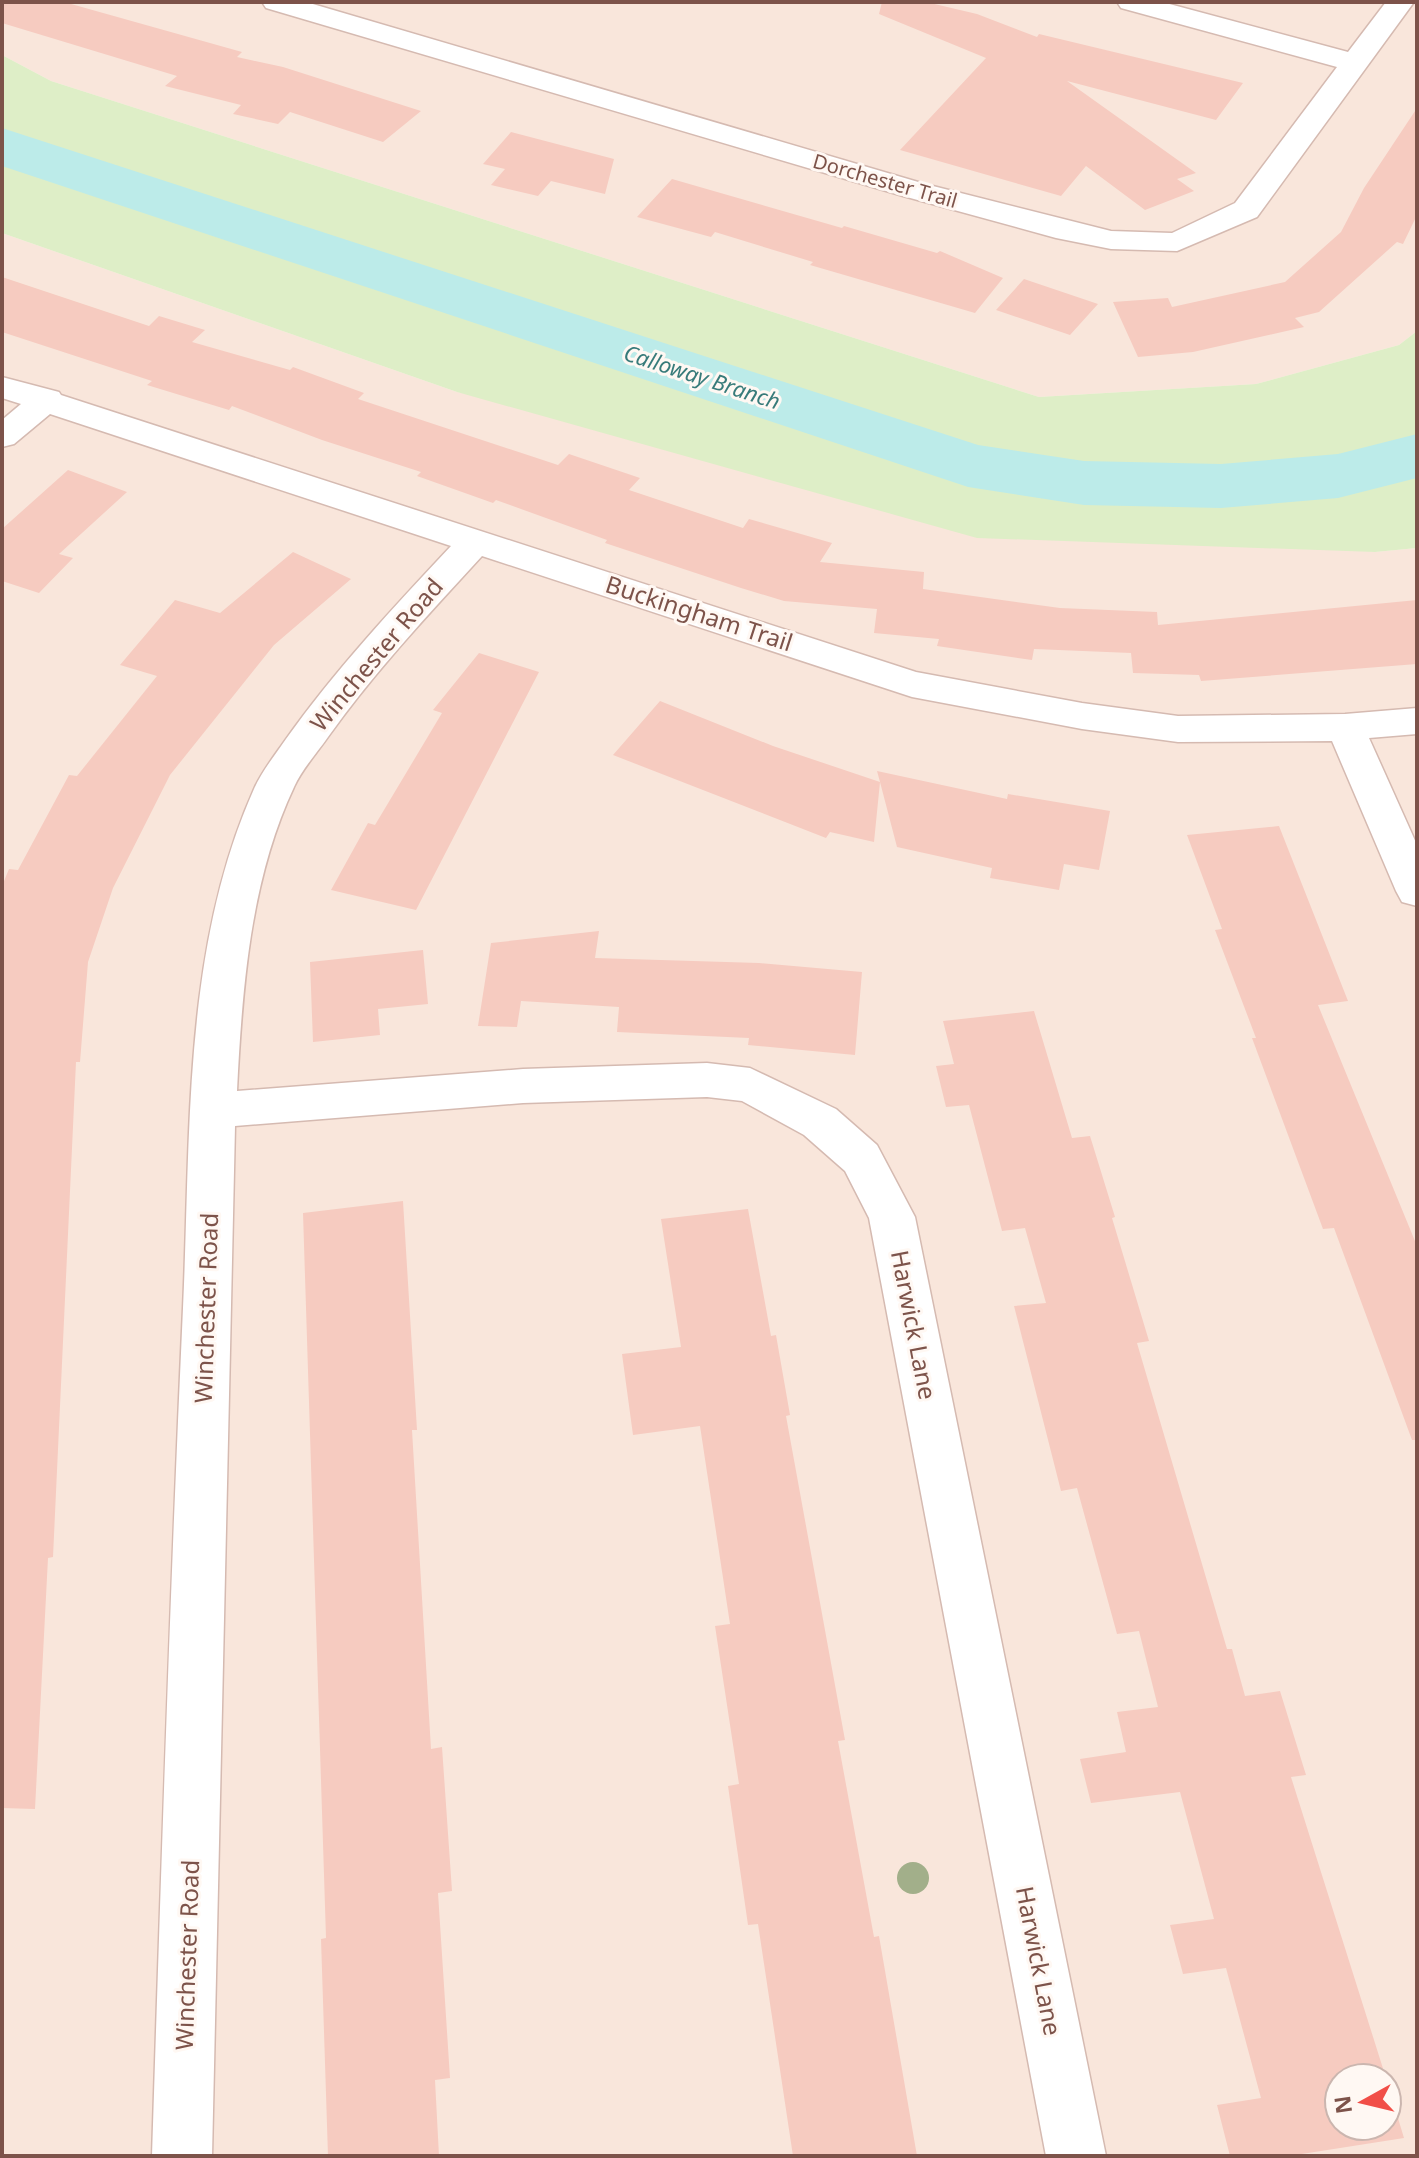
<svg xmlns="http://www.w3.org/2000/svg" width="1419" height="2158" font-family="'Noto Sans',sans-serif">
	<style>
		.residential { fill: #f9e6db; fill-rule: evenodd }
		.green { fill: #deeec7 }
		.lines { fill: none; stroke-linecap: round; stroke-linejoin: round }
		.river { fill: #bcebe9; fill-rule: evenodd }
		.building { fill: #f6cbc0 }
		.minor-casing { stroke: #d5bab1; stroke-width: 3 }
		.minor { fill: #fff; fill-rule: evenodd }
		.tree { fill: #a2af8a }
		.labels { text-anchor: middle; stroke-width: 6; stroke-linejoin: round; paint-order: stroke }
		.far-street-label { font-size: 20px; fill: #7d534a; stroke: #fff8f3 }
		.far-water-label { font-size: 22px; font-style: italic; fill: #387b7a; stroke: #fff8f3 }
		.street-label { font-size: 24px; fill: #7d534a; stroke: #fff8f3 }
	</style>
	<rect width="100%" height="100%" fill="#fef3eb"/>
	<!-- residential -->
	<path class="residential" d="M 2,2 L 1417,2 L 1417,331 L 1399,345 L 1256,384 L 1039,397 L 51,81 L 2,55 Z
		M 2,233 L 457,392 L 1375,552 L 1417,548 L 1417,2156 L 2,2156 ZM 1339,2078 L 1387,2078 L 1387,2126 L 1339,2126 Z"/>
	<!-- green -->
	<path class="green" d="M 2,55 L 51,81 L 1039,397 L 1256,384 L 1399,345 L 1417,331 L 1417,548 L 1375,552 L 977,538 L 457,392 L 2,233 Z"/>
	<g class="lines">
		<!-- river -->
		<path class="river" d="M 2,128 L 978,445 L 1084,461 L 1221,464 L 1338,454 L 1417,434 L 1417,478 L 1338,498 L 1221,508 L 1084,505 L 968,487 L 2,166 Z"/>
	</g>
	<!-- building -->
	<path class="building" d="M 2,2 L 64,2 L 242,52 L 237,57 L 283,67 L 421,111 L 383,142 L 290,112 L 278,124 L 233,114 L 241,105 L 165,86 L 177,76 L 2,23 Z
		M 882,2 L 926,2 L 977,14 L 1037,37 L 1039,34 L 1243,83 L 1216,120 L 1067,81 L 1196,173 L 1177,179 L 1194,191 L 1145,210 L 1086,166 L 1061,196 L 900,150 L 986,58 L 879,14 Z
		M 1417,108 L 1417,215 L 1403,244 L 1397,242 L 1319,312 L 1295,318 L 1304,327 L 1193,352 L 1138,357 L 1113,302 L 1168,298 L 1172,307 L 1285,282 L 1341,232 L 1364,188 Z
		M 511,132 L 614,159 L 605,194 L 551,181 L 538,196 L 491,185 L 505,169 L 483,164 Z
		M 672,179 L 842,228 L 844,226 L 937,253 L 940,251 L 1003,278 L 975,313 L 810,265 L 813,262 L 715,232 L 711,237 L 637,217 Z
		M 2,277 L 149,326 L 159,316 L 205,330 L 192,342 L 290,370 L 293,367 L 364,393 L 358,399 L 558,465 L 569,454 L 640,478 L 629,490 L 743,528 L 749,519 L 832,543 L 820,562 L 924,572 L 923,589 L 1060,608 L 1157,612 L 1158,625 L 1417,600 L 1417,664 L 1201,681 L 1199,675 L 1133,673 L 1131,653 L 1034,649 L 1032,660 L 937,646 L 939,639 L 874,633 L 877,609 L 784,601 L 741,588 L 605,543 L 607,540 L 496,500 L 493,503 L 417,476 L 421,472 L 322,440 L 232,406 L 229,410 L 147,385 L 152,381 L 2,332 Z
		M 1024,279 L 1098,304 L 1070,335 L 996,310 Z
		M 68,470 L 127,492 L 59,554 L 73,558 L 39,593 L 2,581 L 2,529 Z
		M 293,552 L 351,579 L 274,645 L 170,775 L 113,888 L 88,962 L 80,1062 L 76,1062 L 53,1557 L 48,1558 L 35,1809 L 2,1808 L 2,886 L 9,869 L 18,870 L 69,775 L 77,776 L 157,676 L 120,665 L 175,600 L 220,613 Z
		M 479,653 L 539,672 L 416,910 L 331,890 L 368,823 L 375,825 L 442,713 L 433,710 Z
		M 660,701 L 773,746 L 880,782 L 877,771 L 1007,799 L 1008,794 L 1110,811 L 1099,870 L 1064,864 L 1059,890 L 990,878 L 992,868 L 897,847 L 880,782 L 874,842 L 830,832 L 826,838 L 613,755 Z
		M 1279,826 L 1348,1001 L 1318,1005 L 1417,1246 L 1417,1440 L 1412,1440 L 1334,1228 L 1323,1229 L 1252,1038 L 1256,1038 L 1215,930 L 1222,929 L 1187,835 Z
		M 599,931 L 595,958 L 759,963 L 862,972 L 855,1055 L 748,1045 L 749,1038 L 617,1032 L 619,1007 L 521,1001 L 517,1027 L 478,1026 L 491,943 Z
		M 423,950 L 428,1004 L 378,1009 L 380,1035 L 313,1042 L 310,962 Z
		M 1034,1011 L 1072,1138 L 1090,1136 L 1115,1217 L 1112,1218 L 1149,1341 L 1137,1343 L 1227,1649 L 1232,1649 L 1245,1696 L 1280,1691 L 1306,1775 L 1291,1777 L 1386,2078 L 1339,2078 L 1339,2126 L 1387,2126 L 1387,2082 L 1404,2138 L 1289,2156 L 1230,2156 L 1217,2105 L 1261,2098 L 1226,1968 L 1183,1974 L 1170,1925 L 1214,1919 L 1180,1792 L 1091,1803 L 1080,1759 L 1126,1752 L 1117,1712 L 1158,1707 L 1139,1631 L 1117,1634 L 1077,1488 L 1061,1491 L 1014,1306 L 1046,1303 L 1025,1228 L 1002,1231 L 969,1105 L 946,1107 L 936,1066 L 954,1064 L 943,1021 Z
		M 403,1201 L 417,1430 L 412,1430 L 431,1749 L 442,1747 L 452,1891 L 438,1893 L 450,2078 L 435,2080 L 439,2156 L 328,2156 L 321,1939 L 326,1938 L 303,1213 Z
		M 748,1209 L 771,1336 L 776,1335 L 790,1415 L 786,1416 L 845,1740 L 838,1741 L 874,1937 L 879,1936 L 917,2156 L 793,2156 L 758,1924 L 748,1925 L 728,1786 L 739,1784 L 715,1626 L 730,1624 L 700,1426 L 633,1435 L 622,1354 L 681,1347 L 661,1219 Z"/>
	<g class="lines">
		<defs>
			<path id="minor" d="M 262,2 L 306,2 L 925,184 L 1111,231 L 1172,233 L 1235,203 L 1337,67 L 1121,8 L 1117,2 L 1162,2 L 1348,52 L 1386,2 L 1414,2 L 1257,217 L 1177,251 L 1111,249 L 1056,238 L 903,196 L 266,8 Z
				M 2,377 L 59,392 L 61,395 L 916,672 L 1082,703 L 1178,716 L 1345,714 L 1417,708 L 1417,734 L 1369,738 L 1417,845 L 1417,906 L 1402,902 L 1396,891 L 1332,741 L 1178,742 L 1082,729 L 912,697 L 482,556 C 429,614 374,672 328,737 C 317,753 302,769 294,787 C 250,880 242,990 237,1091 L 523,1069 L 707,1063 L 750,1068 L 836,1109 L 877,1145 L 915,1217 L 1106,2156 L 1046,2156 L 869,1218 L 845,1171 L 804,1135 L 742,1101 L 707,1097 L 523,1103 L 235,1126 L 212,2156 L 152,2156 C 161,1873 170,1590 183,1308 C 191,1136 182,950 254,789 C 262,771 275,755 286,739 C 335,670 393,608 451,546 L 50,414 L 14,444 L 2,447 L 2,420 L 21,404 L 2,398 Z"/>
		</defs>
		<!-- minor casing -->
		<use href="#minor" class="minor-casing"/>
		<!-- minor -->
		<use href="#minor" class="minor"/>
	</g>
	<!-- trees -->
	<circle class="tree" cx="913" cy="1878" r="16"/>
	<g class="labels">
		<!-- far-street labels -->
		<g class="far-street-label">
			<text transform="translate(885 181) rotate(16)" y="7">Dorchester Trail</text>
		</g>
		<!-- far-water labels -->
		<g class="far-water-label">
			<text transform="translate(702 377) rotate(18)" y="8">Calloway Branch</text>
		</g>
		<!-- street labels -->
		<g class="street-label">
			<text transform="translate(699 614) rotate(18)" y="8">Buckingham Trail</text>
			<text transform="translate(377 655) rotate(-50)" y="8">Winchester Road</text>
			<text transform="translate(207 1308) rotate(-88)" y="8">Winchester Road</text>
			<text transform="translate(913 1325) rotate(79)" y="8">Harwick Lane</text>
			<text transform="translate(188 1955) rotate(-88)" y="8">Winchester Road</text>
			<text transform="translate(1038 1961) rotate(79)" y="8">Harwick Lane</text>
		</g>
	</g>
	<!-- border -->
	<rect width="1419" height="2158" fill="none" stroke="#7d534a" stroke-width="8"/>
	<!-- north arrow -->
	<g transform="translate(1363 2102) rotate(262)"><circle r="38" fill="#fff8f3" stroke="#cbb6af" stroke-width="2"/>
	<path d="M0-6L14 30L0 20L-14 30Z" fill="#f14e47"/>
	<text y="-12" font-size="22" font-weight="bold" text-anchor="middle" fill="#7d534a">N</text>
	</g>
</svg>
